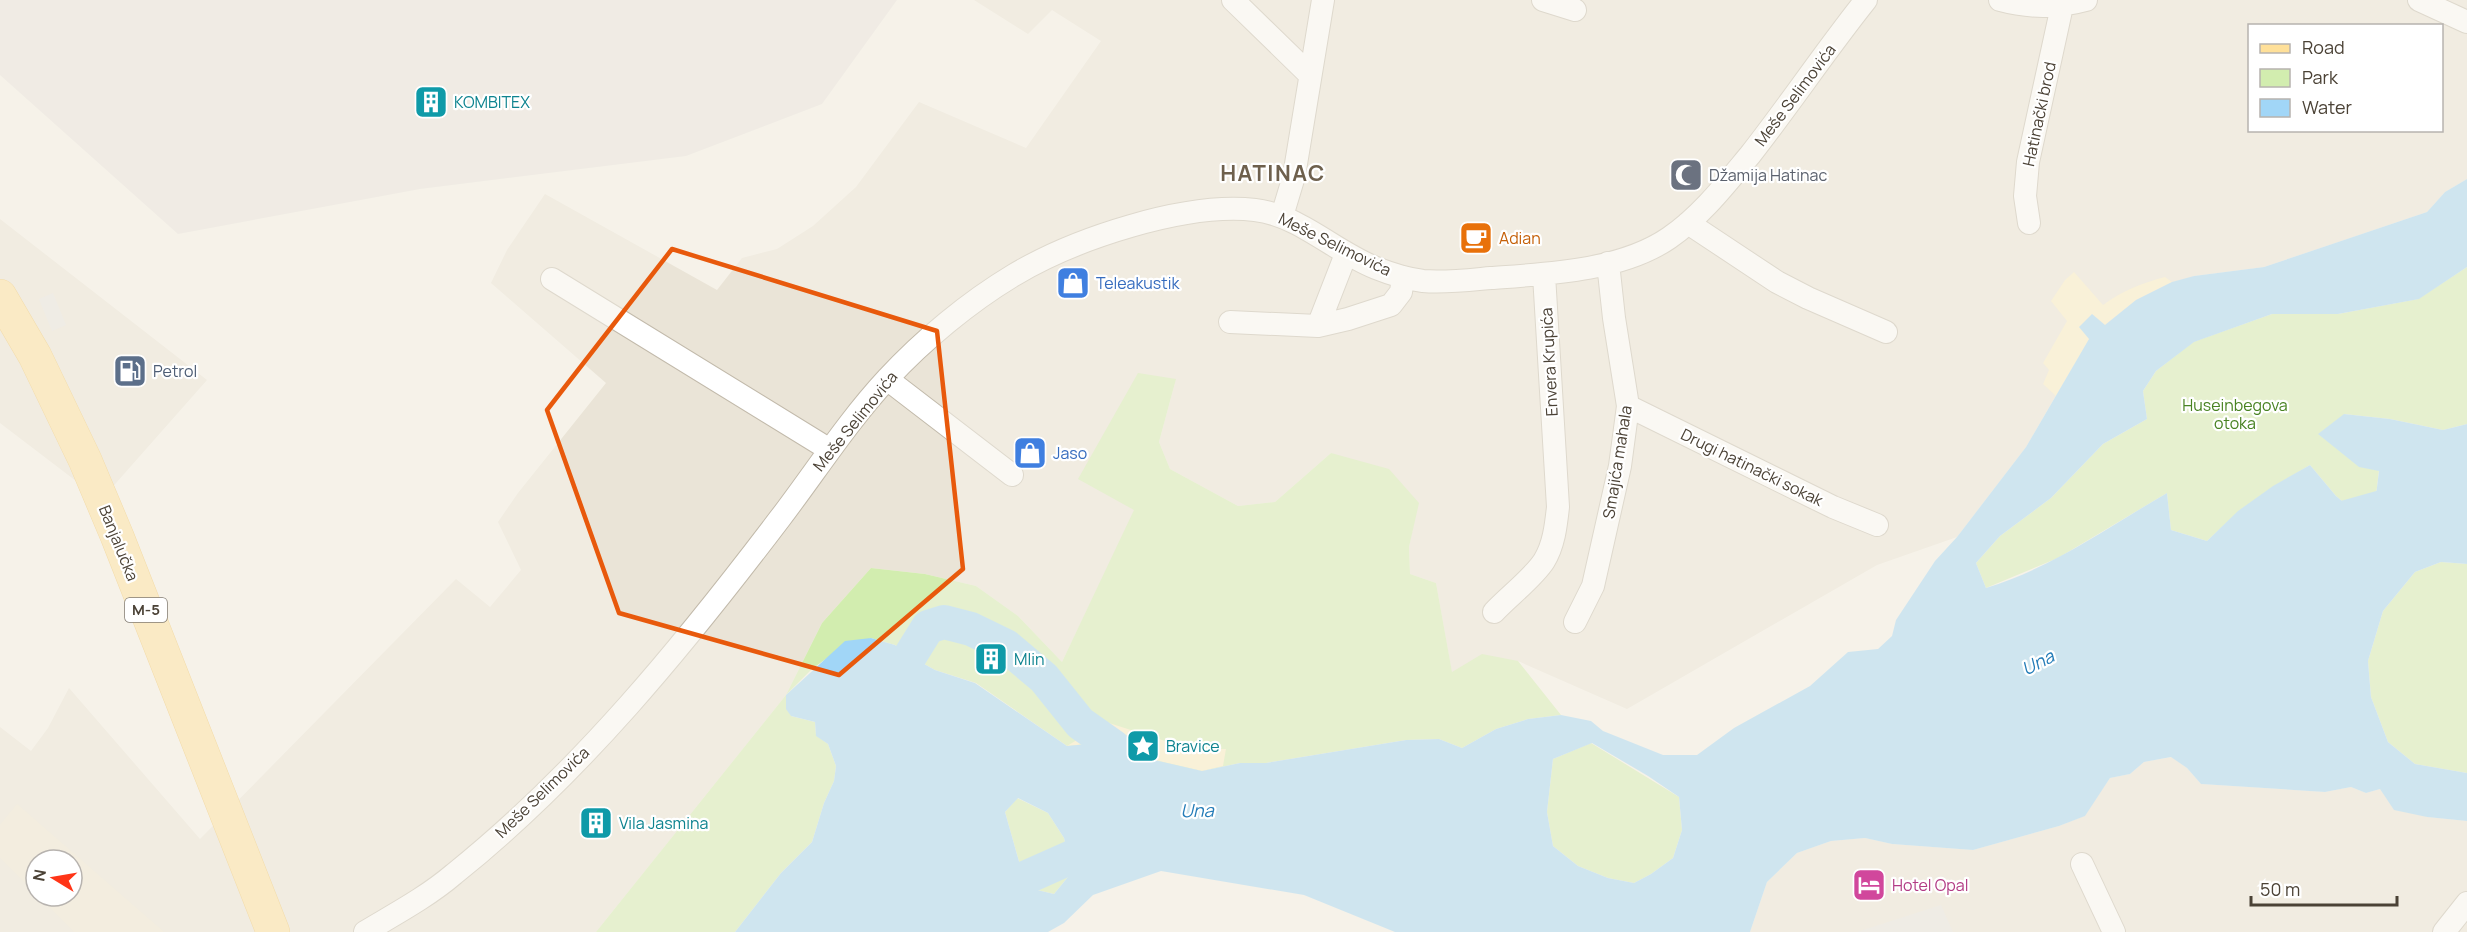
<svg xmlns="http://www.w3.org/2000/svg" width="2467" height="932" font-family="Manrope,sans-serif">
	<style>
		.residential { fill: #eae4d7; fill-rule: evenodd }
		.industrial { fill: #e8e3de }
		.education { fill: #f0e7d2 }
		.green { fill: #d2edaf }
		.sand { fill: #fcefc3 }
		.parking { fill: #e7e4e1 }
		.water { fill: #a1d6f7; fill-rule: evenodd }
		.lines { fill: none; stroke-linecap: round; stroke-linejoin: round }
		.river { stroke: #a1d6f7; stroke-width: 34 }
		.street-casing { stroke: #c2baab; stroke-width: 24 }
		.primary-casing { stroke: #efc05e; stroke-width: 34 }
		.street { stroke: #fff; stroke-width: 22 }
		.primary { stroke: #ffe099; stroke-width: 33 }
		.marked { fill: none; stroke: #e8590c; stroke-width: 4.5; stroke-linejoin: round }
		.labels { text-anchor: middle; stroke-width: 4.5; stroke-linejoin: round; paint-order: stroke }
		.shield { fill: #fff; stroke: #817b72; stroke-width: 1.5 }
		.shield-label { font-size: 15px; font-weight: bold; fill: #4b4236 }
		.street-label { font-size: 16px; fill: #4b4236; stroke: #fff }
		.culture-label { font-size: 16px; fill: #0d838f; stroke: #fff; text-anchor: start }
		.worship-label { font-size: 16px; fill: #5b616d; stroke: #fff; text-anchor: start }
		.food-label { font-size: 16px; fill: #c56008; stroke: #fff; text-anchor: start }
		.shop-label { font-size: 16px; fill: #366cbe; stroke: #fff; text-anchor: start }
		.service-label { font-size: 16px; fill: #4e5e75; stroke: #fff; text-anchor: start }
		.park-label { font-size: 16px; fill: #498323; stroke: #fff }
		.hotel-label { font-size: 16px; fill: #b23c85; stroke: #fff; text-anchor: start }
		.water-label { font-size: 18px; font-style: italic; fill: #247cb8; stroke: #fff }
		.district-label { font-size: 22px; font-weight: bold; letter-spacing: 1.5px; fill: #6e604d; stroke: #fff }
	</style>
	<rect width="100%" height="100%" fill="#f6f2e9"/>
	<!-- residential -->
	<path class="residential" d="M 974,0 L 2467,0 L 2467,179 L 2445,192 L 2427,212 L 2264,267 L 2194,276 L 2080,354 L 2026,447 L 1957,537 L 1877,565 L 1627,709 L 1518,661 L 1452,673 L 1436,583 L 1410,574 L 1409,547 L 1418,503 L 1331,453 L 1275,502 L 1238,506 L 1170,469 L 1159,442 L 1176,379 L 1135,510 L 1062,662 L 1018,616 L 976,586 L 925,574 L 871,568 L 822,623 L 786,695 L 596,932 L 0,932 L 0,727 L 31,751 L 48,728 L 69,688 L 200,839 L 456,579 L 490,607 L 521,570 L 498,522 L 518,493 L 606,383 L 491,283 L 507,250 L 545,194 L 717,290 L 742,258 L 777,249 L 813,226 L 856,187 L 919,102 L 1026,148 L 1101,41 L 1052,10 L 1028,34 ZM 2250,26 L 2442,26 L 2442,130 L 2250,130 ZM 36,860 L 72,860 L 72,896 L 36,896 Z
		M 0,219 L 207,380 L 101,500 L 0,423 Z
		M 2172,757 L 2187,768 L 2201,784 L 2325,792 L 2351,787 L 2366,793 L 2380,789 L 2427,817 L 2467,821 L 2467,932 L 1750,932 L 1767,882 L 1797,853 L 1831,841 L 1865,838 L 1892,844 L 1973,850 L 2059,826 L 2084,816 L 2110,778 L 2130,774 L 2144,762 Z"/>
	<!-- industrial -->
	<path class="industrial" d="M 0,0 L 897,0 L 822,104 L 686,156 L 420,189 L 178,234 L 0,75 Z"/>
	<!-- education -->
	<path class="education" d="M 17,804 L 164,932 L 74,932 L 39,896 L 72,896 L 72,860 L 36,860 L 36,893 L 0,858 L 0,825 Z"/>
	<!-- green -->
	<path class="green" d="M 2467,267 L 2467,424 L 2443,430 L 2390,419 L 2344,414 L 2379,470 L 2376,495 L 2361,517 L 2336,496 L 2310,465 C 2270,488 2240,509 2207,541 L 2171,530 L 2167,493 L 2058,558 L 1986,588 L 1976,563 L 2000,536 L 2051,498 L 2103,444 L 2147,419 L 2143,391 L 2156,371 L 2193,342 L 2272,314 L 2338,314 L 2418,299 Z
		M 1138,373 L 1176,379 L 1159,442 L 1170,469 L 1238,506 L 1275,502 L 1331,453 L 1389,469 L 1419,503 L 1409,547 L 1410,574 L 1436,583 L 1452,672 L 1482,654 L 1518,661 L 1561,715 L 1528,719 L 1496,729 L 1462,748 L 1439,739 L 1406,740 L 1266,763 L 1240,763 L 1202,771 L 1067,746 L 976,683 L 935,670 L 910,656 L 895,645 L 871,638 L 827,658 L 812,669 L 786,695 L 791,716 L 815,722 L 816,735 L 828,744 L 836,766 L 834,781 L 824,803 L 812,842 L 781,873 L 735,932 L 596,932 L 786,695 L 822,623 L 871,568 L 925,574 L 976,586 L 1018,616 L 1062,662 L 1134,510 L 1078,479 Z
		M 2441,562 L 2467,564 L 2467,773 L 2415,764 L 2388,742 L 2371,697 L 2368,661 L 2383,611 L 2415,572 Z
		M 1591,743 L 1679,797 L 1682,830 L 1673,858 L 1651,874 L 1634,883 L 1608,878 L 1578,866 L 1553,846 L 1547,812 L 1553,759 Z
		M 1017,798 L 1048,813 L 1064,838 L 1072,872 L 1054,894 L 1033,889 L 1020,865 L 1005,812 Z"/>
	<!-- sand -->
	<path class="sand" d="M 2074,272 L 2103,305 C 2122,291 2142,283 2165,277 L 2172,282 L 2136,300 L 2105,325 L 2092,314 L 2090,338 L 2056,396 L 2043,384 L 2049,370 L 2043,363 L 2067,321 L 2051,301 L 2065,280 Z
		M 1106,722 L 1187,748 L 1226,749 L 1223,766 L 1202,771 L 1137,756 L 1122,747 L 1087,744 L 1067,746 Z"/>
	<!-- parking -->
	<path class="parking" d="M 53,293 L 66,325 L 52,331 L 39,299 Z
		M 1941,905 L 1953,932 L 1857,932 Z"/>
	<!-- water -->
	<path class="water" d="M 2467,179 L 2467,267 L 2419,299 L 2338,314 L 2272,314 L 2194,342 L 2156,371 L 2143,391 L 2147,419 L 2103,444 L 2051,498 L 2000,536 L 1976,563 L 1986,588 C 2052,568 2108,527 2167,493 L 2171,530 L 2207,541 L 2238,511 L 2273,486 L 2310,465 L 2336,496 L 2361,517 L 2376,495 L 2379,471 L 2359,467 L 2318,434 L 2344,414 L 2390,419 L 2443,430 L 2467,424 L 2467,564 L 2441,562 L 2415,572 L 2383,611 L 2368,661 L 2371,697 L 2388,742 L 2415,764 L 2467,773 L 2467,821 L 2427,817 L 2394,810 L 2380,789 L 2366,793 L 2351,787 L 2325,792 L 2201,784 L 2187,768 L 2171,757 L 2144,762 L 2130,774 L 2110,778 L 2085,816 L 2059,826 L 1973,850 L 1892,844 L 1865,838 L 1831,841 L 1797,853 L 1767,882 L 1750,932 L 1395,932 L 1304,895 L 1161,871 L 1093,895 L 1064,923 L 1048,932 L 735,932 L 781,873 L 812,842 L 824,803 L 834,781 L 836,766 L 828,744 L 816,736 L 815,722 L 791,716 L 786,709 L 786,695 L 845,641 L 871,638 L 895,645 L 910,656 L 935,670 L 975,683 L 1067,746 L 1087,744 L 1122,747 L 1137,756 L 1202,771 L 1240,763 L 1266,763 L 1406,740 L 1439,739 L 1462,748 L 1496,729 L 1528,719 L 1561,715 L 1591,721 L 1603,731 L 1663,755 L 1697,755 L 1734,728 L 1810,686 L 1848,652 L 1878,649 L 1892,636 L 1896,620 L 1935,561 L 1957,537 L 2026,447 L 2089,339 L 2079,327 L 2092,314 L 2105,325 L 2136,300 L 2172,282 L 2194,276 L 2264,267 L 2427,212 L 2445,192 ZM 1592,743 L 1648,776 L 1679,797 L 1682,830 L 1673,858 L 1651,874 L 1634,883 L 1608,878 L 1578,866 L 1553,846 L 1547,812 L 1553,759 ZM 1018,798 L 1048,813 L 1064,838 L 1072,872 L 1054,894 L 1033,889 L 1020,865 L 1005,812 Z"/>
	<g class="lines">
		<!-- river -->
		<path class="river" d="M 2311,527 L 2467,483
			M 910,656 L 928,627 L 944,622 L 971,629 L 1006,646 L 1044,678 L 1080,723 L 1114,747
			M 903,932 L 1110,840"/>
		<defs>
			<path id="street" d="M 1233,0 L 1310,75
				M 1543,0 L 1575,10
				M 2000,0 C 2029,8 2057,8 2086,0
				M 2419,0 L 2467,22
				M 1282,216 L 1294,176 L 1323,0
				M 1688,223 L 1777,282 L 1808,298 L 1886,332
				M 2029,223 L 2025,196 L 2028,162 L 2062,6
				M 552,279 L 830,450
				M 1230,322 L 1318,326 L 1348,319 L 1391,305 L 1401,292 L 1403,277
				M 1318,326 L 1346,254
				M 887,379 L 1012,475
				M 1628,406 L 1833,507 L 1877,525
				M 1494,612 C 1509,596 1533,578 1544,561 C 1554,545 1556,525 1558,507 L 1544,275
				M 1575,622 L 1593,586 L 1620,466 L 1628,406 L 1614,318 L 1608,263
				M 2082,864 L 2114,932
				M 365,932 C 395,914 427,897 454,874 C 580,773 684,645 781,517 C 816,471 848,421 887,379 C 923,340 969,302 1014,275 C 1074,239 1185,202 1255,210 C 1299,215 1335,252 1376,268 C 1391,274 1407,279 1423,281 C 1445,283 1469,280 1491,278 C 1547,274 1621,271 1669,238 C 1701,216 1725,185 1750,155 C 1790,104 1826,50 1866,0
				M 2444,932 L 2467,903"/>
			<path id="primary" d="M 0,296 L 35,356 L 85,460 L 117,536 L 273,932"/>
		</defs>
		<!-- street casing -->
		<use href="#street" class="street-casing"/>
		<!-- primary casing -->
		<use href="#primary" class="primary-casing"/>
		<!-- street -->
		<use href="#street" class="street"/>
		<!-- primary -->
		<use href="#primary" class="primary"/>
	</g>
	<!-- marked area -->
	<path d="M0 0H2467V932H0ZM 672,249 L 937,331 L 963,569 L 839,675 L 619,613 L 547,410 Z" fill="#f6f2e9" fill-opacity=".55" fill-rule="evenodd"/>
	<path class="marked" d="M 672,249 L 937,331 L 963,569 L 839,675 L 619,613 L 547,410 Z"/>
	<!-- icons -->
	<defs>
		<symbol id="building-square" viewBox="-11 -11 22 22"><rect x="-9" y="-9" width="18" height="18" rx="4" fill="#0f9aa8" stroke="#fff"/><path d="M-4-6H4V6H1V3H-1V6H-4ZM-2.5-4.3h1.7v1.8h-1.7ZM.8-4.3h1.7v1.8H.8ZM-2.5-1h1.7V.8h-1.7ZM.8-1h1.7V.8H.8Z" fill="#fff"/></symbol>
		<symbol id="mosque-square" viewBox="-11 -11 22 22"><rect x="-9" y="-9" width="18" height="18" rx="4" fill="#6b7280" stroke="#fff"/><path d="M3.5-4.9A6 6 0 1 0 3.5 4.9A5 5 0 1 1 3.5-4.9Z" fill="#fff"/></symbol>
		<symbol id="cafe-square" viewBox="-11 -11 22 22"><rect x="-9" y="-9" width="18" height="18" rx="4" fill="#e8710a" stroke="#fff"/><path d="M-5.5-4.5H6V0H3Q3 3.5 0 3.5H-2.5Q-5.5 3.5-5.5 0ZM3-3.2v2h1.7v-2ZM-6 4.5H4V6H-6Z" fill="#fff"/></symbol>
		<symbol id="shop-square" viewBox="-11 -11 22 22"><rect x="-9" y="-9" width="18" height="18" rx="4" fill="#3f7fe0" stroke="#fff"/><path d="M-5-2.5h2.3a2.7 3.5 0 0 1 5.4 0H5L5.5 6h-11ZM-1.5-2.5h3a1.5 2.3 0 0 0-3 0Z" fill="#fff"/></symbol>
		<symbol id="fuel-square" viewBox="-11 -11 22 22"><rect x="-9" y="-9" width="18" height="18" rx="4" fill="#5c6f8a" stroke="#fff"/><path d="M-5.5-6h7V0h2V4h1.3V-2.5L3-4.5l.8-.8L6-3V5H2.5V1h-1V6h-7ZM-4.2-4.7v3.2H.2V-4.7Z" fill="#fff"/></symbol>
		<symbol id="sight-square" viewBox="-11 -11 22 22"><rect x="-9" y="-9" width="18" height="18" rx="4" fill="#0f9aa8" stroke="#fff"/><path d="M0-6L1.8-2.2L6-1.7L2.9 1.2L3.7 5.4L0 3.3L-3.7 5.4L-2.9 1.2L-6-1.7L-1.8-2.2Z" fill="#fff"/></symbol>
		<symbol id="hotel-square" viewBox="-11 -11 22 22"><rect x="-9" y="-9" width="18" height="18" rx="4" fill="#d1479c" stroke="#fff"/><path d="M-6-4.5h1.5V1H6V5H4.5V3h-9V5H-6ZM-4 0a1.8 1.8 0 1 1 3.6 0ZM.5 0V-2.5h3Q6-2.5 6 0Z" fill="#fff"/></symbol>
	</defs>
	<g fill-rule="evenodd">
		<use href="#building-square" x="412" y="83" width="38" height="38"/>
		<use href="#mosque-square" x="1667" y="156" width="38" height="38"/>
		<use href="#cafe-square" x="1457" y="219" width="38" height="38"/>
		<use href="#shop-square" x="1054" y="264" width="38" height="38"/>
		<use href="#fuel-square" x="111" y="352" width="38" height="38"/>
		<use href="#shop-square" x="1011" y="434" width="38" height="38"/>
		<use href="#building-square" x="972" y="640" width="38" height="38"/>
		<use href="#sight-square" x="1124" y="727" width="38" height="38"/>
		<use href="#building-square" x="577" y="804" width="38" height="38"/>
		<use href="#hotel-square" x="1850" y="866" width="38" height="38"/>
	</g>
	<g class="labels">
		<!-- shield labels -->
		<rect class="shield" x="125" y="598" width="42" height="24" rx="4.5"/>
		<g class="shield-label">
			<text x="146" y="615">M-5</text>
		</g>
		<!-- street labels -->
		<g class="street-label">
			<text transform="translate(1795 95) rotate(-53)" y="6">Meše Selimovića</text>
			<text transform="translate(2039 114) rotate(-78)" y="6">Hatinački brod</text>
			<text transform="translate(1335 244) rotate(26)" y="6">Meše Selimovića</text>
			<text transform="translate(1549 362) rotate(-93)" y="6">Envera Krupića</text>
			<text transform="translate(855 421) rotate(-51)" y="6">Meše Selimovića</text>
			<text transform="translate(1617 462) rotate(-81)" y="6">Smajića mahala</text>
			<text transform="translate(1752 467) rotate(26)" y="6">Drugi hatinački sokak</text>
			<text transform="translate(119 543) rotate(68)" y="6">Banjalučka</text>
			<text transform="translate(542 792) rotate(-44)" y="6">Meše Selimovića</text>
		</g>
		<!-- culture labels -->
		<g class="culture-label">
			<text x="454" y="108">KOMBITEX</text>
			<text x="1014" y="665">Mlin</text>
			<text x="1166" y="752">Bravice</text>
			<text x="619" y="829">Vila Jasmina</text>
		</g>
		<!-- worship labels -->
		<g class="worship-label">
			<text x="1709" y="181">Džamija Hatinac</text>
		</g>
		<!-- food labels -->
		<g class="food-label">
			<text x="1499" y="244">Adian</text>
		</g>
		<!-- shop labels -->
		<g class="shop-label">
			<text x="1096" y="289">Teleakustik</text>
			<text x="1053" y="459">Jaso</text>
		</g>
		<!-- service labels -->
		<g class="service-label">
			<text x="153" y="377">Petrol</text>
		</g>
		<!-- park labels -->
		<g class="park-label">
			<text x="2235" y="411">Huseinbegova<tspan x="2235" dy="18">otoka</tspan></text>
		</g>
		<!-- hotel labels -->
		<g class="hotel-label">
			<text x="1892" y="891">Hotel Opal</text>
		</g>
		<!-- water labels -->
		<g class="water-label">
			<text transform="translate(2038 663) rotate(-28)" y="6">Una</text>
			<text transform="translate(1197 811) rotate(-1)" y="6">Una</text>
		</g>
		<!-- district labels -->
		<g class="district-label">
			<text x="1273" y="181">HATINAC</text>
		</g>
	</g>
	<!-- legend -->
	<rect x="2248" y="24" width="195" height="108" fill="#ffffff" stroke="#b7b3af" stroke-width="1.5"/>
	<rect x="2260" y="44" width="30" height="9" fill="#ffe099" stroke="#b7b3af" stroke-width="1.5"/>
	<text x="2302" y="54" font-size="18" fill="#4b4236">Road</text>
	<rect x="2260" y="69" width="30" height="18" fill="#d2edaf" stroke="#b7b3af" stroke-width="1.5"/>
	<text x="2302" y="84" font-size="18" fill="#4b4236">Park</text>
	<rect x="2260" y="99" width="30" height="18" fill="#a1d6f7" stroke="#b7b3af" stroke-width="1.5"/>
	<text x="2302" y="114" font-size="18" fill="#4b4236">Water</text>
	<!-- north arrow -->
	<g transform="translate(54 878) rotate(281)"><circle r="28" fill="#ffffff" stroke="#b7b3af" stroke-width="1.5"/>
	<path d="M0-4.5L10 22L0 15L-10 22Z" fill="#ff3517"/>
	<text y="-9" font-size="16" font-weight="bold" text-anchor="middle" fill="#4b4236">N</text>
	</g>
	<!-- scale -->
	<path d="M2251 896v9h146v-9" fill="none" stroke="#4b4236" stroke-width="3"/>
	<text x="2260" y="896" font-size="18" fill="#4b4236" stroke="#ffffff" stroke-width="4.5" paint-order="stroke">50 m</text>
</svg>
